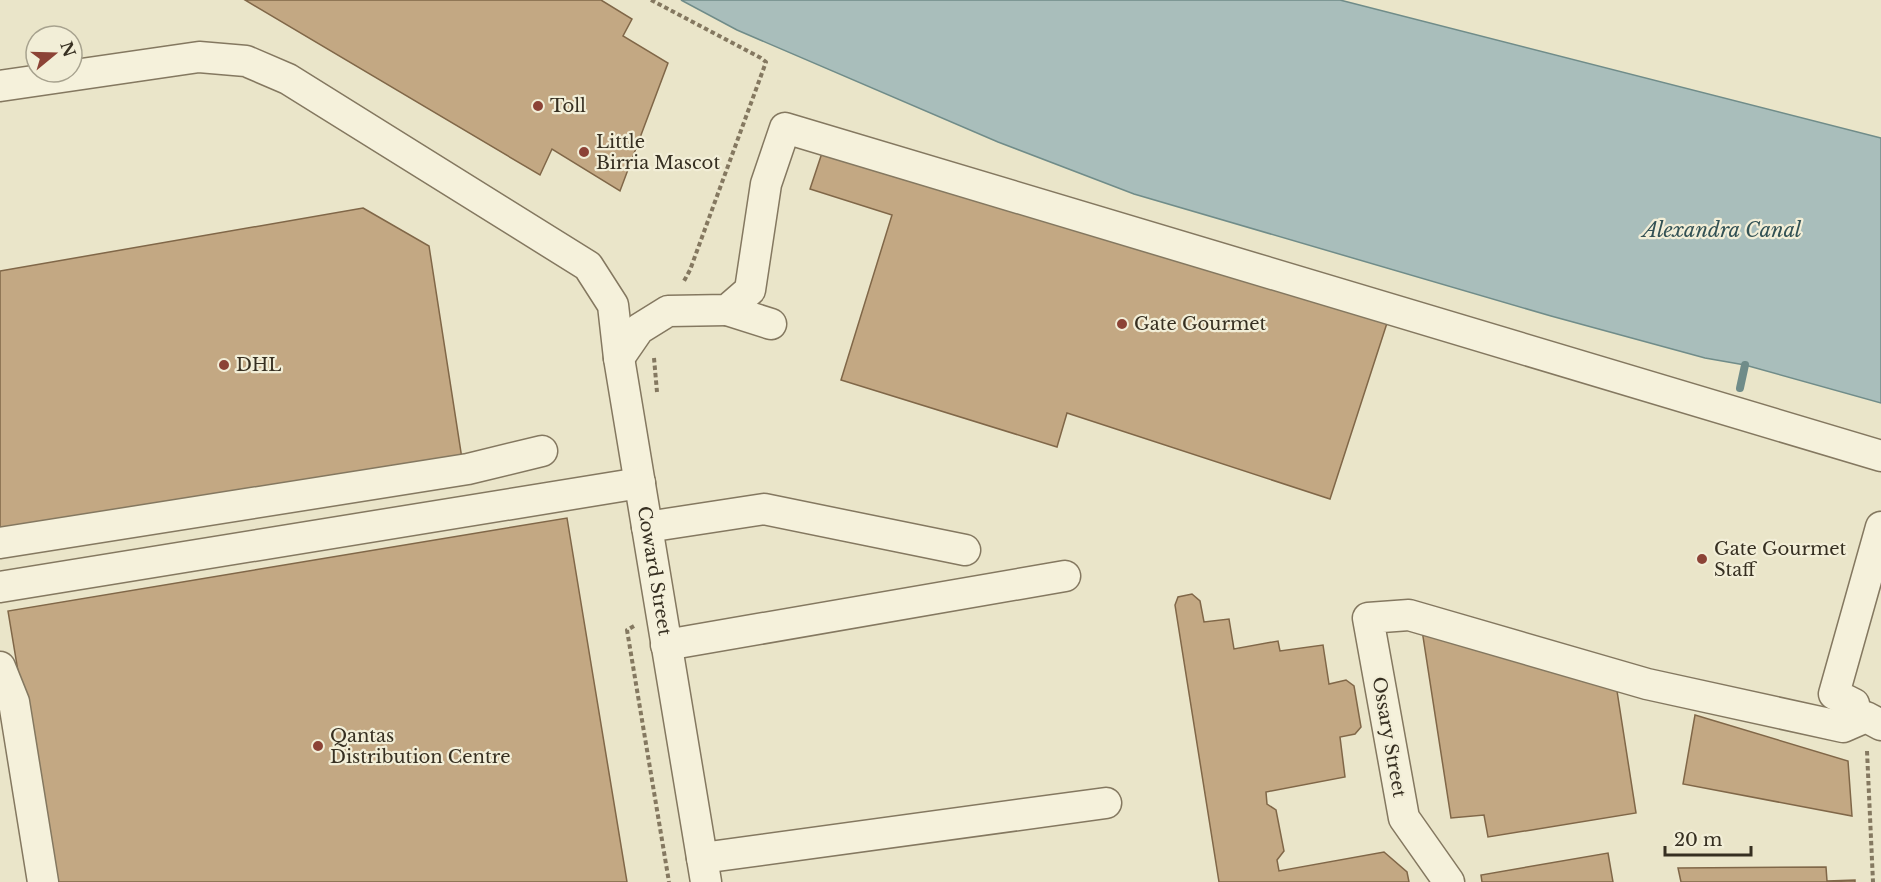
<svg xmlns="http://www.w3.org/2000/svg" width="1881" height="882" font-family="'Libre Baskerville',serif">
	<style>
		.water { fill: #a9bebb; stroke: #708c89; stroke-width: 1.5 }
		.lines { fill: none; stroke-linecap: round; stroke-linejoin: round }
		.stream { stroke: #708c89; stroke-width: 8 }
		.building { fill: #c3a883; stroke: #806748; stroke-width: 1.5 }
		.minor-casing { stroke: #847860; stroke-width: 33 }
		.path { stroke: #847860; stroke-width: 4; stroke-dasharray: 4.5 3; stroke-linecap: butt }
		.minor { stroke: #f5f1db; stroke-width: 30 }
		.poi-dot { fill: #8c4336; stroke: #f2eed7; stroke-width: 2 }
		.labels { text-anchor: middle; stroke-width: 4.5; stroke-linejoin: round; paint-order: stroke }
		.poi-label { font-size: 18px; fill: #362f21; stroke: #f2eed7; text-anchor: start }
		.street-label { font-size: 18px; fill: #362f21; stroke: #f2eed7 }
		.water-label { font-size: 20px; font-style: italic; fill: #325154; stroke: #f2eed7 }
	</style>
	<rect width="100%" height="100%" fill="#eae5c9"/>
	<!-- water -->
	<path class="water" d="M 681,0 L 1340,0 L 1881,138 L 1881,403 L 1745,365 L 1705,358 L 1551,316 L 1134,194 L 998,142 L 737,30 Z"/>
	<g class="lines">
		<!-- stream -->
		<path class="stream" d="M 1740,388 L 1745,365"/>
	</g>
	<!-- building -->
	<path class="building" d="M 245,0 L 601,0 L 632,19 L 623,36 L 668,63 L 620,191 L 552,149 L 540,175 Z
		M 825,144 L 1388,320 L 1330,499 L 1067,413 L 1057,447 L 841,380 L 892,215 L 810,189 Z
		M 363,208 L 429,246 L 462,459 L 0,532 L 0,271 Z
		M 567,518 L 627,882 L 53,882 L 8,611 Z
		M 1192,594 L 1200,601 L 1204,622 L 1229,619 L 1234,649 L 1278,641 L 1280,651 L 1323,645 L 1329,684 L 1346,680 L 1354,686 L 1361,727 L 1355,734 L 1340,737 L 1345,777 L 1266,792 L 1267,804 L 1276,810 L 1284,851 L 1277,860 L 1279,871 L 1384,852 L 1407,872 L 1409,882 L 1219,882 L 1175,605 L 1178,597 Z
		M 1422,630 L 1617,691 L 1636,813 L 1488,837 L 1484,815 L 1451,818 Z
		M 1695,715 L 1848,761 L 1852,816 L 1683,784 Z
		M 1608,853 L 1613,882 L 1482,882 L 1481,875 Z
		M 1826,867 L 1827,881 L 1855,880 L 1855,882 L 1681,882 L 1678,868 Z"/>
	<g class="lines">
		<defs>
			<g id="minor">
				<path id="s1" d="M 0,86 L 199,57 L 246,61 L 288,79 L 588,266 L 613,305 L 619,358 L 706,882"/>
				<path d="M 727,310 L 771,324"/>
				<path d="M 619,358 L 639,329 L 668,311 L 727,310 L 750,290 L 766,184 L 785,128 L 1881,456"/>
				<path d="M 647,527 L 764,509 L 965,550"/>
				<path d="M 0,543 L 468,469 L 542,451"/>
				<path d="M 0,587 L 640,483"/>
				<path d="M 666,645 L 1065,576"/>
				<path d="M 0,667 L 14,702 L 43,882"/>
				<path d="M 1854,704 L 1834,694 L 1881,527"/>
				<path d="M 702,858 L 1106,803"/>
				<path d="M 1449,882 L 1404,818 L 1368,618 L 1409,615 L 1647,684 L 1843,727 L 1866,717 L 1881,725"/>
			</g>
		</defs>
		<!-- minor casing -->
		<use href="#minor" class="minor-casing"/>
		<!-- path -->
		<path class="path" d="M 651,0 L 761,58 L 766,62 L 690,270 L 684,281
			M 654,358 L 657,392
			M 634,626 L 627,630 L 669,882
			M 1867,751 L 1873,882"/>
		<!-- minor -->
		<use href="#minor" class="minor"/>
	</g>
	<!-- markers -->
	<g class="poi-dot">
		<circle cx="538" cy="106" r="6"/>
		<circle cx="584" cy="152" r="6"/>
		<circle cx="1122" cy="324" r="6"/>
		<circle cx="224" cy="365" r="6"/>
		<circle cx="1702" cy="559" r="6"/>
		<circle cx="318" cy="746" r="6"/>
	</g>
	<g class="labels">
		<!-- poi labels -->
		<g class="poi-label">
			<text x="550" y="112">Toll</text>
			<text x="596" y="148">Little<tspan x="596" dy="21">Birria Mascot</tspan></text>
			<text x="1134" y="330">Gate Gourmet</text>
			<text x="236" y="371">DHL</text>
			<text x="1714" y="555">Gate Gourmet<tspan x="1714" dy="21">Staff</tspan></text>
			<text x="330" y="742">Qantas<tspan x="330" dy="21">Distribution Centre</tspan></text>
		</g>
		<!-- street labels -->
		<g class="street-label">
			<text dy="6" stroke="none"><textPath href="#s1" startOffset="963">Coward Street</textPath></text>
			<text transform="translate(1389 737) rotate(80)" y="6">Ossary Street</text>
		</g>
		<!-- water labels -->
		<g class="water-label">
			<text x="1722" y="237">Alexandra Canal</text>
		</g>
	</g>
	<!-- north arrow -->
	<g transform="translate(54 54) rotate(71)"><circle r="28" fill="#f2eed7" stroke="#a7a28e" stroke-width="1.5"/>
	<path d="M0-4.5L10 22L0 15L-10 22Z" fill="#8c4336"/>
	<text y="-9" font-size="16" font-weight="bold" text-anchor="middle" fill="#362f21">N</text>
	</g>
	<!-- scale -->
	<path d="M1665 846v9h86v-9" fill="none" stroke="#362f21" stroke-width="3"/>
	<text x="1674" y="846" font-size="18" fill="#362f21" stroke="#f2eed7" stroke-width="4.5" paint-order="stroke">20 m</text>
</svg>
